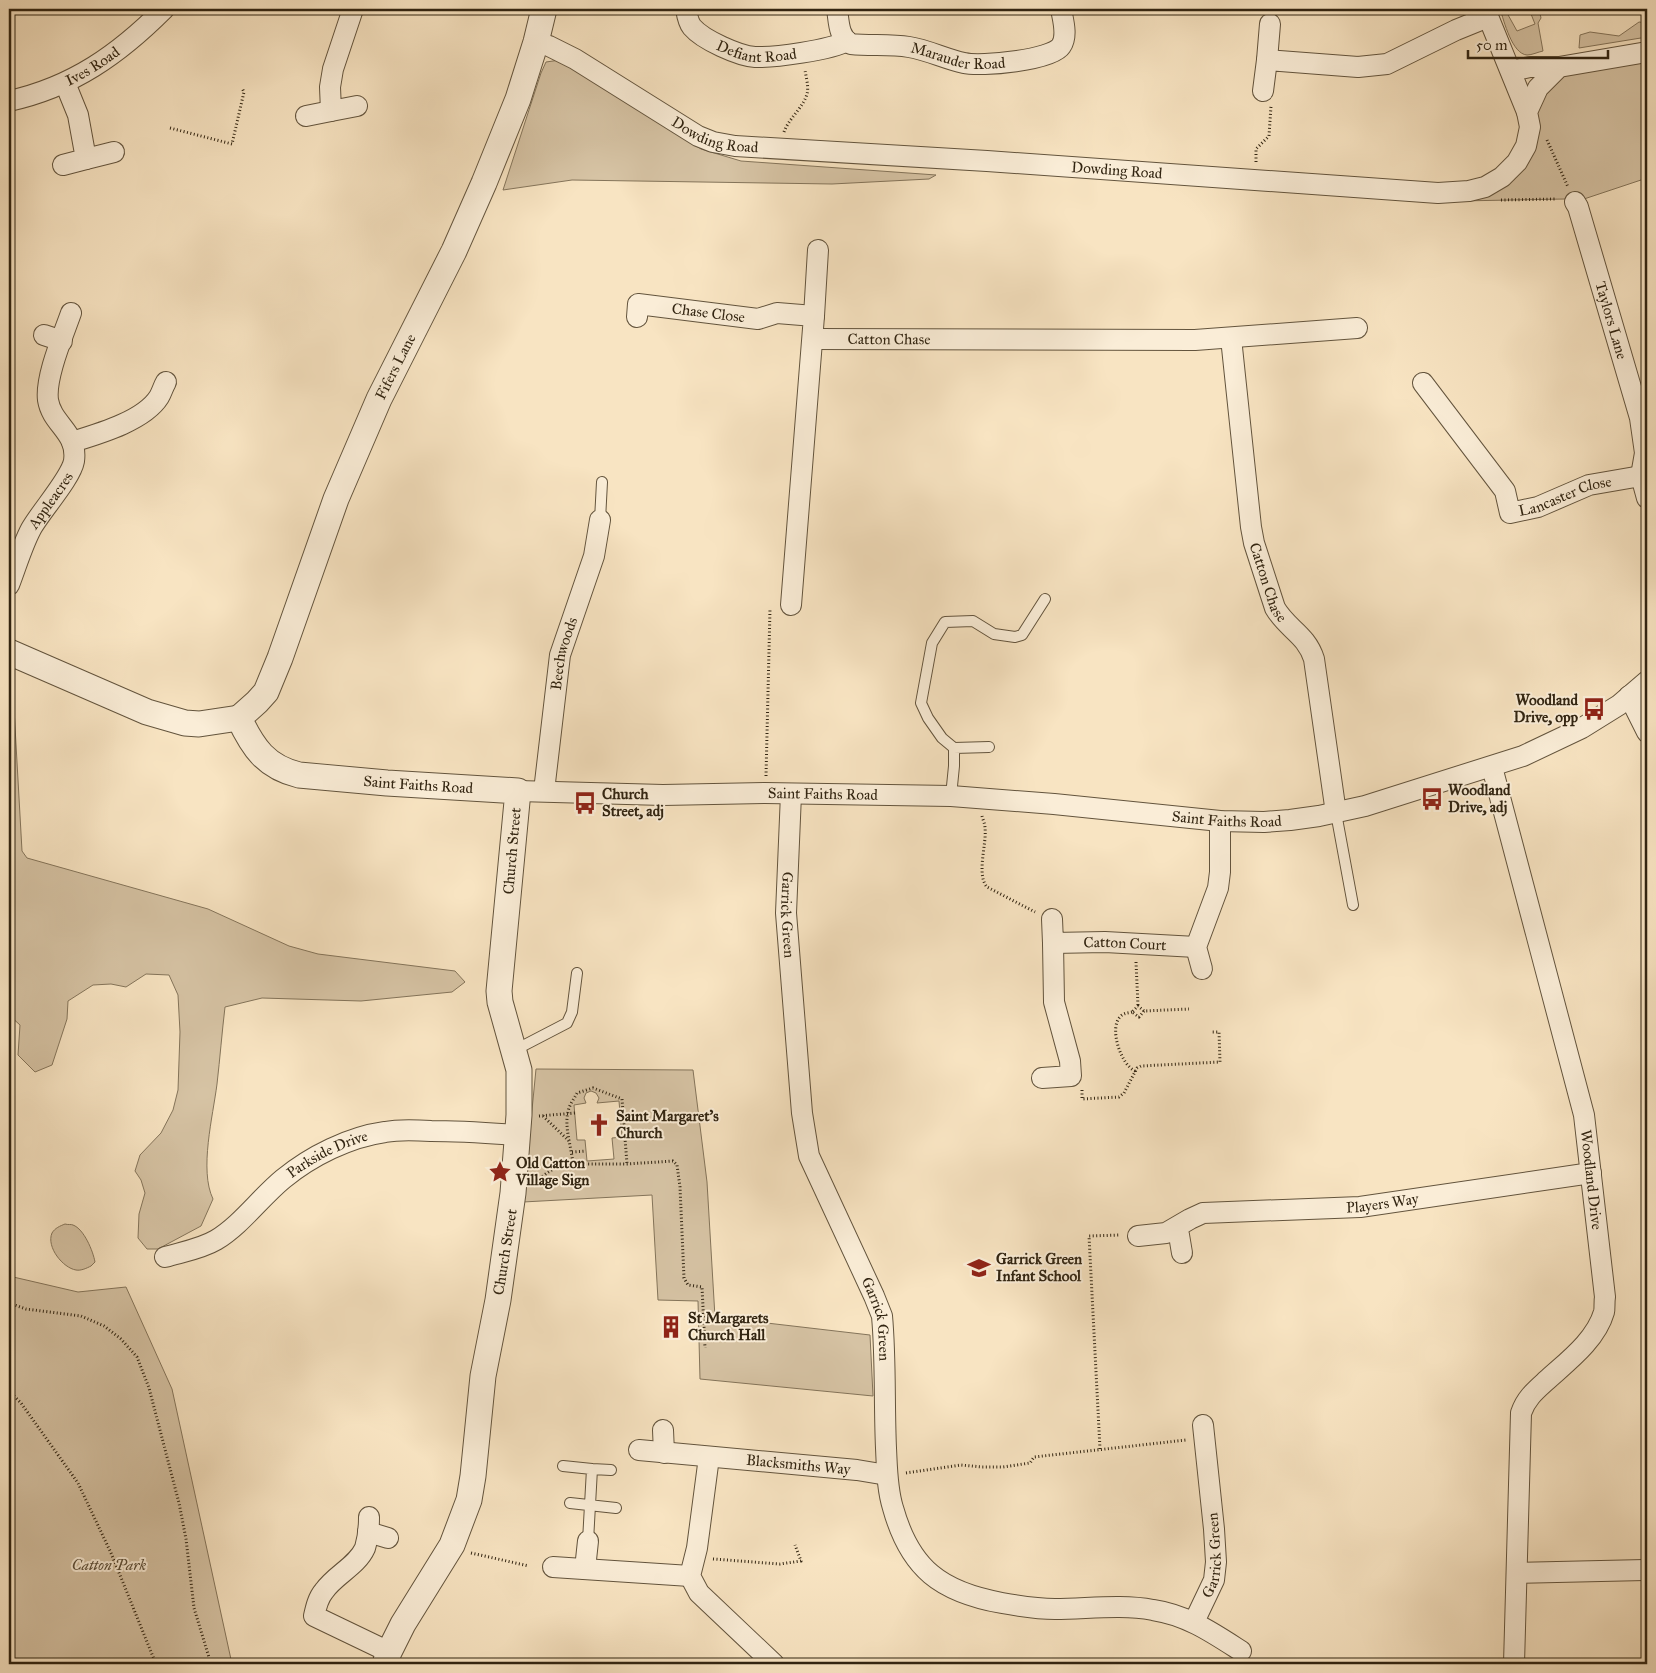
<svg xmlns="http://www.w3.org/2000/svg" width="1656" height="1673" font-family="'IM FELL Great Primer',serif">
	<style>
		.green { fill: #d6c3a4; stroke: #84745a; fill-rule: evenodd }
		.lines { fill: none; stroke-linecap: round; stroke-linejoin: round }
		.service-casing { stroke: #63543d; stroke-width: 12 }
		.minor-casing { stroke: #63543d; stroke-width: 22 }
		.tertiary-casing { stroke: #63543d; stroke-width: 27 }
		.path { stroke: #312411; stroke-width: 3; stroke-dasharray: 1 2.5; stroke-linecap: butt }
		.service { stroke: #faedd7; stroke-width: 10 }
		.minor { stroke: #faedd7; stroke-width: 20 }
		.tertiary { stroke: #faedd7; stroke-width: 25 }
		.labels { text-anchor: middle; stroke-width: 4; stroke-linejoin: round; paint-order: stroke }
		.street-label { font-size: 15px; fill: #312411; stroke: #faedd7 }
		.poi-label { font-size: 15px; font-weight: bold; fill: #312411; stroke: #faedd7; text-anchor: start }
		.park-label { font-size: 15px; font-style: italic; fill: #5a4c36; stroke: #faedd7 }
	</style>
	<rect width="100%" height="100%" fill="#f8e4c2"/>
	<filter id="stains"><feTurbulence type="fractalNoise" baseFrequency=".004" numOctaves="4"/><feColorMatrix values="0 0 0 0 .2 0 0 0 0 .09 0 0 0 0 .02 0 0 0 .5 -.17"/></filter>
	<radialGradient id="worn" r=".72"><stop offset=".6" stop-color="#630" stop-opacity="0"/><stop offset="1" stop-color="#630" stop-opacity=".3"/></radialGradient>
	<!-- green -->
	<path class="green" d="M 1500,9 L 1503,9 L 1507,13 L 1517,31 L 1535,24 L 1529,9 L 1539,9 L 1541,18 L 1538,23 L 1543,51 C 1538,52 1532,55 1527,55 C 1512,54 1504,21 1500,9 Z
		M 1639,22 L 1647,23 L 1647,37 L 1579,48 L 1580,35 L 1590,32 L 1619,36 Z
		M 1647,53 L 1647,178 L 1575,202 L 1565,199 L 1459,201 L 1502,177 L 1530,127 L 1559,67 Z
		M 560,60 L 701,149 L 741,161 L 936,175 L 929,179 L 832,184 L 572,180 L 503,190 L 541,73 L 546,62 Z
		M 9,672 L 12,673 L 22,851 L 27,858 L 208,909 L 289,946 L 318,954 L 455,971 L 465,982 L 452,992 L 361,1001 L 262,998 L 225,1007 C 222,1032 220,1058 217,1084 C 213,1116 199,1170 213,1199 L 201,1226 L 158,1249 L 147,1249 L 138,1238 L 139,1214 L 145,1193 L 141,1180 L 135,1171 L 140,1155 L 161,1133 L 173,1110 L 178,1090 L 180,1032 L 178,995 L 169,975 L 146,974 L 126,987 L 111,984 L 93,985 L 68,1001 L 67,1019 L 52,1065 L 35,1072 L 18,1055 L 20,1025 L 9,1015 Z
		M 536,1069 L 693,1070 L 707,1182 L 715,1317 L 870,1335 L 873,1396 L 700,1379 L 698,1301 L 658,1300 L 652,1195 L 523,1202 ZM 591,1091 L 596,1093 L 599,1098 L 597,1103 L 619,1101 L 622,1137 L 612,1138 L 614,1159 L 587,1161 L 585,1140 L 577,1140 L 574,1105 L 586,1103 L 584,1098 L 586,1093 Z
		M 65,1224 C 68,1225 71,1224 73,1225 C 84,1229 93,1251 95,1262 L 91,1266 C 87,1268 81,1271 76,1270 C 63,1268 46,1247 52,1233 C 55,1228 60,1226 65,1224 Z
		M 9,1276 L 78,1292 L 126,1287 L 172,1389 L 232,1664 L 9,1664 Z"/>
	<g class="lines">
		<defs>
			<path id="service" d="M 600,520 L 602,482
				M 954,748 L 989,747
				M 951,796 L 954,766 L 954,748 L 942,738 L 928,718 L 921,703 L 932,643 L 945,622 L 973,621 L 994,634 L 1015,637 L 1022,635 L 1045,599
				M 1336,813 L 1353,905
				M 515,1050 L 567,1023 L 572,1012 L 577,973
				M 563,1466 L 592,1469 L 588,1541
				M 592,1469 L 611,1470
				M 570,1503 L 616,1508"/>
			<g id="minor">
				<path d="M 353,9 L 333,69 L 330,87 L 331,111 L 357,106"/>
				<path id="s1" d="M 686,9 C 687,15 688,22 692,27 C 703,40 739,56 755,57 C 773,58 831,50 847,41"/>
				<path id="s2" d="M 837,9 C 839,21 838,37 851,44 C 870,46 890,44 909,47 C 928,50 945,59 964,63 C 981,67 1052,60 1061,46 C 1068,36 1063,20 1061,9"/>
				<path d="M 1485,9 L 1527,112"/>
				<path id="s3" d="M 536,42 L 549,46 L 575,59 L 698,136 L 713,142 L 735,146 L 987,161 L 1438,193 L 1469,191 L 1485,187 L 1502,177 L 1517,162 L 1526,146 L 1530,127 L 1527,112 L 1538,88 L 1559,67 L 1647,52"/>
				<path d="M 1267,60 L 1270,24"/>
				<path d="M 1511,71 L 1530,67 L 1559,67"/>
				<path d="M 1263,91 L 1267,60 L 1358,67 L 1387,64 L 1456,30 L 1488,17"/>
				<path id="s4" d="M 9,101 C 73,87 119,54 164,9"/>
				<path d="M 306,116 L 331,111"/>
				<path d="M 86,159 L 114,152"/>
				<path d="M 63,165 L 86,159 L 78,115 L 65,83"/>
				<path id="s5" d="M 1575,202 L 1578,207 L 1640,418 L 1645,453 L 1641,476 L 1647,498"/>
				<path d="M 814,316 L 818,250"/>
				<path id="s6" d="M 637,317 L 638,304 L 758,319 L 777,313 L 814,316 L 791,605"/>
				<path d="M 44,335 L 62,341"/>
				<path id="s7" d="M 1231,338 L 1251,527 L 1254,543 L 1275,608 C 1287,629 1306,634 1314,659 L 1336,813"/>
				<path id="s8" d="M 813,339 L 1195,340 L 1357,328"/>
				<path id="s9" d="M 1423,383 L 1505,491 L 1510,513 L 1538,507 L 1589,485 L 1641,476"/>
				<path d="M 72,442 C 98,434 144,421 159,397 C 162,392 163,387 166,382"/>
				<path id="s10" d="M 9,585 C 16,567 22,546 31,529 C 41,511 71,478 74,461 C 78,432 52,425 48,400 C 45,377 63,336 71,313"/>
				<path d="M 1629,696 L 1647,732"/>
				<path id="s11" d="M 1492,767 L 1584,1115 L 1605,1297 C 1604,1302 1605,1308 1604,1312 C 1596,1340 1568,1361 1547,1380 C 1536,1390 1526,1398 1521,1413 L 1514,1664"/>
				<path id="s12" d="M 518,791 L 663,795 L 765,793 L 951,796 L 1054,804 L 1220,821 L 1264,822 L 1290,820 L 1319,816 L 1365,806 L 1523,756 L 1582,728 L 1619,705 L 1647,681"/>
				<path id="s13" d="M 544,791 L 560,655 L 594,556 L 600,520"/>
				<path id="s14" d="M 791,794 L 786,913 L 802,1113 L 809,1156 L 874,1296 L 882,1316 C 886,1360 884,1404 886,1448 C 887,1468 887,1489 893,1508 C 910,1569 941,1592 1002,1603 C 1019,1606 1037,1609 1055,1609 C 1087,1609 1121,1604 1153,1610 C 1187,1615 1213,1633 1241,1651"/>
				<path id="s15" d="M 1052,919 L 1053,943 L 1105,942 L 1196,947"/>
				<path d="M 1202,969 L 1196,947 L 1218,888 L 1220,872 L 1220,821"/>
				<path d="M 1042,1078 L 1071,1076 L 1070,1061 L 1054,1002 L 1053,943"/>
				<path d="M 1175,1229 L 1179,1235 L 1182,1253"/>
				<path id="s16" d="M 1138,1236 L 1166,1233 L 1190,1219 L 1203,1213 L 1360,1207 L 1591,1173"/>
				<path id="s17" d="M 165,1257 C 182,1252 201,1249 216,1240 C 241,1225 260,1198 283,1179 C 311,1156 349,1137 385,1132 C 400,1129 416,1130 431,1131 C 460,1131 489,1133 518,1135"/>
				<path d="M 663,1430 L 664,1453"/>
				<path id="s18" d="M 639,1450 L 857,1470 L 887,1475"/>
				<path d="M 709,1457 L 697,1548 L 690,1576 L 699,1593 L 774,1664"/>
				<path d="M 369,1517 C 369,1527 368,1538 365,1548 C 357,1566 335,1575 324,1591 C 318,1598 316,1607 314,1616 L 389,1652"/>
				<path d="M 368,1532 L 388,1538"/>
				<path d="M 553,1567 L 690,1576"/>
				<path d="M 585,1569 L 588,1541"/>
				<path d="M 1517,1573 L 1645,1570"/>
				<path id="s19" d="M 1194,1622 L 1214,1580 L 1216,1562 L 1214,1529 L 1203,1425"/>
			</g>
			<g id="tertiary">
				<path d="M 9,652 L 147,712 L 185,723 L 199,724 L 239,718"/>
				<path id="s20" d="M 239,718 C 253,748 266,767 299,775 L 387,783 L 518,791 L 499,991 L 500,1002 L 519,1070 L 519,1115 L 513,1193 L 498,1300 L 483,1376 L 473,1476 L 469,1500 L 452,1545 L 403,1624 L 389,1652 L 385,1664"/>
				<path id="s21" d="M 239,718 L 257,702 L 266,692 L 280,658 L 336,499 L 379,399 L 454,251 L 484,183 L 518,99 L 536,42 L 544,9"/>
			</g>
		</defs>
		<!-- service casing -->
		<use href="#service" class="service-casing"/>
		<!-- minor casing -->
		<use href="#minor" class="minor-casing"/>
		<!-- tertiary casing -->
		<use href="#tertiary" class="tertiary-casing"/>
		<!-- path -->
		<path class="path" d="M 170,128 L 232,144 L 244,92 L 242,88
			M 784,132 C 789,118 803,108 807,94 C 809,87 806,77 805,70
			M 1547,140 L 1568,187
			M 1256,162 L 1256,149 L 1269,136 L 1271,106
			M 1501,200 L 1557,199
			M 766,776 L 770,609
			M 982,816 C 983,820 985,824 985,828 C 987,844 976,874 987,887 L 1035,912
			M 1136,962 L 1138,1006
			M 1144,1011 L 1139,1017 L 1132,1012 L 1138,1006 L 1144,1011 L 1189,1009
			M 1132,1012 C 1128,1013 1124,1013 1121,1016 C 1108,1027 1121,1065 1135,1071
			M 1082,1090 L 1082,1099 L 1119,1097 L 1124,1093 L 1137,1068 L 1141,1066 L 1220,1062 L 1219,1032 L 1212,1032
			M 539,1116 L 575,1113
			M 543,1116 L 569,1141
			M 572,1152 L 586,1151
			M 573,1165 C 572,1149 564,1127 568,1112 C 569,1105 574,1099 577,1093 L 593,1088 L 622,1099 L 627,1164
			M 535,1184 C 544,1174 554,1167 567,1164 L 627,1164 L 673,1161 L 677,1165 L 680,1187 L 684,1278 L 688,1285 L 702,1287 L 705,1348
			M 9,1303 L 26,1309 L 81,1316 L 104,1326 L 121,1339 L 137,1357 L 149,1388 L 179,1503 L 186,1539 L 194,1608 L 211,1664
			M 9,1391 L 21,1403 L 78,1483 L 111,1553 L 156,1664
			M 1100,1449 L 1089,1236 L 1120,1235
			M 906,1473 L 961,1465 L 982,1467 L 1003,1467 L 1030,1463 L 1034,1457 L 1186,1440
			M 471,1553 L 529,1566
			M 713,1559 L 780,1564 L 801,1561 L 795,1545"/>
		<!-- service -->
		<use href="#service" class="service"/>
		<!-- minor -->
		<use href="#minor" class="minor"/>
		<!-- tertiary -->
		<use href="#tertiary" class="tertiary"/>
	</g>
	<!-- icons -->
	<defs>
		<symbol id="bus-bare" viewBox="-9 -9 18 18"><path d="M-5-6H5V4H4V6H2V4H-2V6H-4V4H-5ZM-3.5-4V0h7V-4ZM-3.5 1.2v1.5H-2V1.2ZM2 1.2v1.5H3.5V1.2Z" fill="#8f2418" stroke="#faedd7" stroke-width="2.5" paint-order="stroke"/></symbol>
		<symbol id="church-bare" viewBox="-9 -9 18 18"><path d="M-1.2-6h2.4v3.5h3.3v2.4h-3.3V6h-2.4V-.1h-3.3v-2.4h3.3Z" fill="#8f2418" stroke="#faedd7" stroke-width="2.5" paint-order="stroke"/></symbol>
		<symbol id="sight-bare" viewBox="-9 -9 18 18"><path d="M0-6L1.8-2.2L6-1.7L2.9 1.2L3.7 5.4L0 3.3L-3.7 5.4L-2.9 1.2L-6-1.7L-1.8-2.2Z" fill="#8f2418" stroke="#faedd7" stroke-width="2.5" paint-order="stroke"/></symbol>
		<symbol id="school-bare" viewBox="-9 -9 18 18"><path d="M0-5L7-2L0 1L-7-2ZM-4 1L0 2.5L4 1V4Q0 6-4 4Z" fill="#8f2418" stroke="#faedd7" stroke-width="2.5" paint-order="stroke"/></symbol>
		<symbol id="building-bare" viewBox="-9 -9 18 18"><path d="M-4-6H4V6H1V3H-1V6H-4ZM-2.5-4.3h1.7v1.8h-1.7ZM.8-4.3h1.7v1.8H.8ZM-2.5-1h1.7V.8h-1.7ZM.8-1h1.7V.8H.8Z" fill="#8f2418" stroke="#faedd7" stroke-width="2.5" paint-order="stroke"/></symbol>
	</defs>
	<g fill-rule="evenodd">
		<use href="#bus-bare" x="1578" y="693" width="32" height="32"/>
		<use href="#bus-bare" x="1416" y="783" width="32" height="32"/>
		<use href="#bus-bare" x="569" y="787" width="32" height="32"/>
		<use href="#church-bare" x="583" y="1109" width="32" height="32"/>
		<use href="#sight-bare" x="484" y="1156" width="32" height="32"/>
		<use href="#school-bare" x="963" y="1252" width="32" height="32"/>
		<use href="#building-bare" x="655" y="1311" width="32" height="32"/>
	</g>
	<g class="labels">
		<!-- street labels -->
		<g class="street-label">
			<text dy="5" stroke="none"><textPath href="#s1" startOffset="91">Defiant Road</textPath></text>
			<text dy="5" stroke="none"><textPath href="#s2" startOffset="148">Marauder Road</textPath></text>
			<text dy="5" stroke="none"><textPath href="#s4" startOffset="91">Ives Road</textPath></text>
			<text dy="5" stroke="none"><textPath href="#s3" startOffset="204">Dowding Road</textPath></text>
			<text dy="5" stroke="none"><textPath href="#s3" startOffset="609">Dowding Road</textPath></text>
			<text dy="5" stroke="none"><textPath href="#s6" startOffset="84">Chase Close</textPath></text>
			<text dy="5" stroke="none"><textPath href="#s5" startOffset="124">Taylors Lane</textPath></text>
			<text dy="5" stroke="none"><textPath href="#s8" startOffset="76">Catton Chase</textPath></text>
			<text dy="5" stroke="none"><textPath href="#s21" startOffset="388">Fifers Lane</textPath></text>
			<text dy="5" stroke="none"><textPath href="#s9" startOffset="216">Lancaster Close</textPath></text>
			<text dy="5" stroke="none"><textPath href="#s10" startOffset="95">Appleacres</textPath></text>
			<text dy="5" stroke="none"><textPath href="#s7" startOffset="248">Catton Chase</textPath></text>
			<text dy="5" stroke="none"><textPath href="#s13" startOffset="139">Beechwoods</textPath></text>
			<text dy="5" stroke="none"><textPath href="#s20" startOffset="206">Saint Faiths Road</textPath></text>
			<text dy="5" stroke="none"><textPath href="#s12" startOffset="305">Saint Faiths Road</textPath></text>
			<text dy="5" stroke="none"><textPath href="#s12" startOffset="710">Saint Faiths Road</textPath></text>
			<text transform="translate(512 851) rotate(-85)" y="5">Church Street</text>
			<text dy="5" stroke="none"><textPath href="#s14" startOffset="121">Garrick Green</textPath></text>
			<text dy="5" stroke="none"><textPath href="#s15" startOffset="96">Catton Court</textPath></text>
			<text dy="5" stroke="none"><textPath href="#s17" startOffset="196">Parkside Drive</textPath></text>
			<text dy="5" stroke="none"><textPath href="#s11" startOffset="425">Woodland Drive</textPath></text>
			<text dy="5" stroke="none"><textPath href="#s16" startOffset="250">Players Way</textPath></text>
			<text transform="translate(505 1252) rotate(-81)" y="5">Church Street</text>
			<text dy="5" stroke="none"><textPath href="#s14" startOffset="541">Garrick Green</textPath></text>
			<text dy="5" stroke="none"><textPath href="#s18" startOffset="160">Blacksmiths Way</textPath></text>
			<text dy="5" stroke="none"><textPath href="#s19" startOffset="71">Garrick Green</textPath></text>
		</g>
		<!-- poi labels -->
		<g class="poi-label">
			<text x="1578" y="705" text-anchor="end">Woodland<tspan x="1578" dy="17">Drive, opp</tspan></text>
			<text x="1448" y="795">Woodland<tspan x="1448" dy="17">Drive, adj</tspan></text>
			<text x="602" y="799">Church<tspan x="602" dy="17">Street, adj</tspan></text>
			<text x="616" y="1121">Saint Margaret's<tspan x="616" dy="17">Church</tspan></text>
			<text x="516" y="1168">Old Catton<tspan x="516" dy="17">Village Sign</tspan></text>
			<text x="996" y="1264">Garrick Green<tspan x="996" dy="17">Infant School</tspan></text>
			<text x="688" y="1323">St Margarets<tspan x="688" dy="17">Church Hall</tspan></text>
		</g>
		<!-- park labels -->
		<g class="park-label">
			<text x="109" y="1570">Catton Park</text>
		</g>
	</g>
	<!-- margin -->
	<rect width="1656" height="1673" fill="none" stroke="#f8e4c2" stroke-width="30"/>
	<rect x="10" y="10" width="1636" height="1653" fill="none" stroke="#312411" stroke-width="2.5"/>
	<rect x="15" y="15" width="1626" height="1643" fill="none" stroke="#312411"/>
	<!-- scale -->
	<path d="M1468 50v8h140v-8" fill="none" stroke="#312411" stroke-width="2.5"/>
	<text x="1476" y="50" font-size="15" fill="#312411" stroke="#faedd7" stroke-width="4" paint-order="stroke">50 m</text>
	<rect width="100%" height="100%" filter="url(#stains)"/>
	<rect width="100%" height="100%" fill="url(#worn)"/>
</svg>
